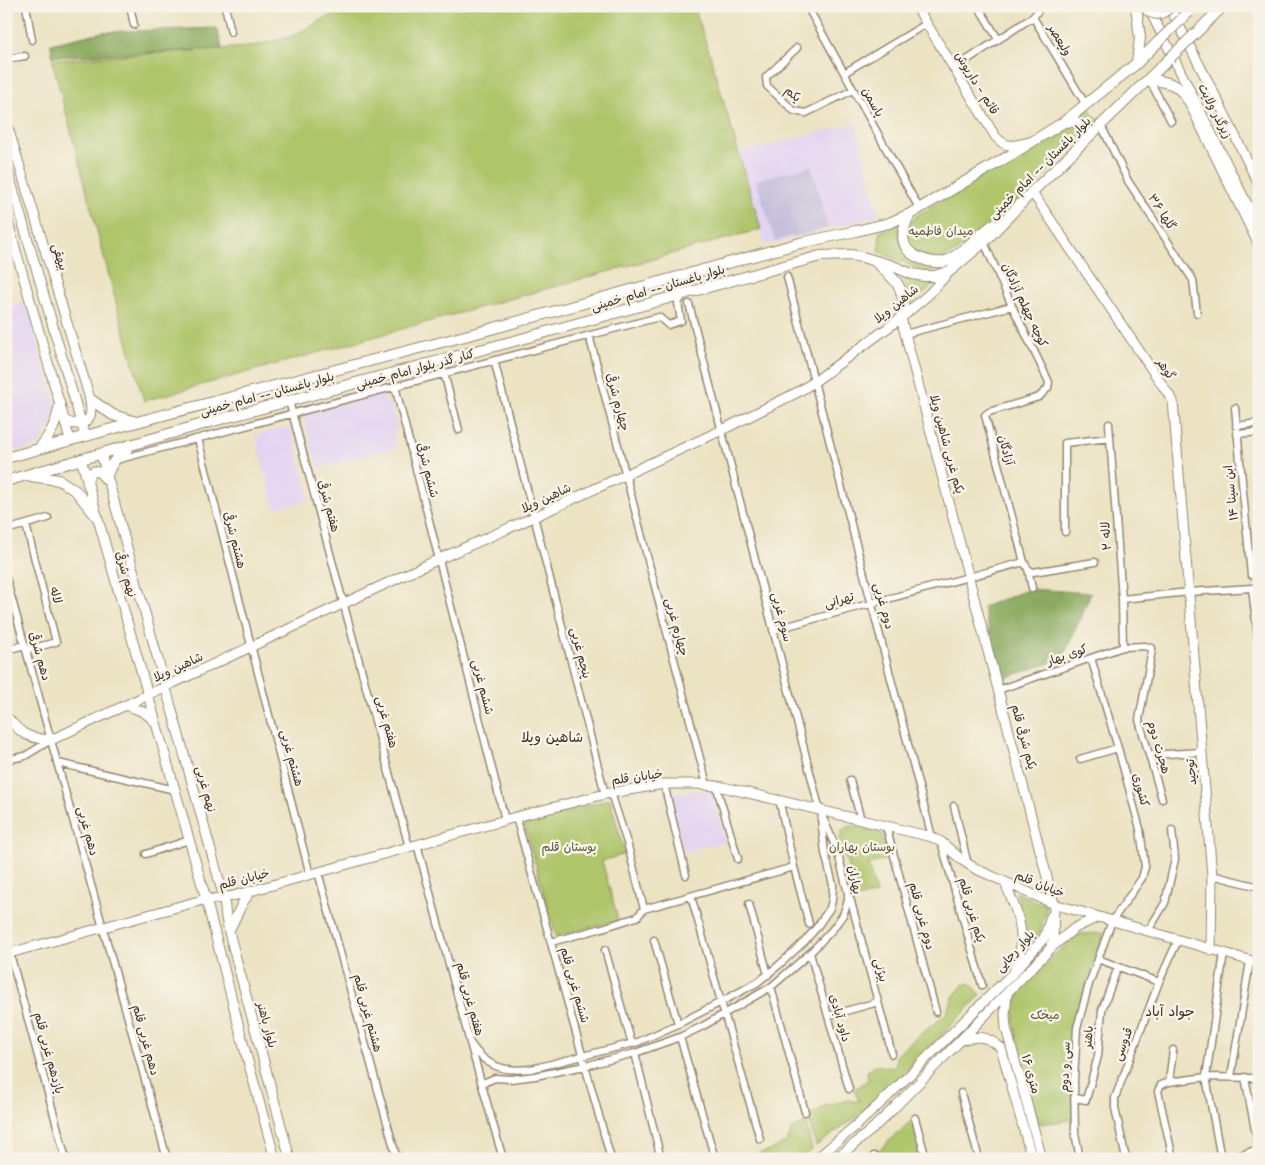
<svg xmlns="http://www.w3.org/2000/svg" width="1265" height="1165" viewBox="0 0 1265 1165" font-family="'Shantell Sans','Playpen Sans Arabic',sans-serif">
<style>
.built{fill:#e3d3f2}
.industrial{fill:#c6c0da}
.green{fill:#afc56a;stroke:#757844}
.forest{fill:#8baa5e;stroke:#636a3e}
.lines{fill:none;stroke-linecap:round;stroke-linejoin:round}
.street-casing{stroke:#948670;stroke-width:9}
.secondary-casing{stroke:#948670;stroke-width:11}
.primary-casing{stroke:#948670;stroke-width:12}
.street{stroke:#fff;stroke-width:6}
.secondary{stroke:#fff;stroke-width:9}
.primary{stroke:#fff;stroke-width:10}
.primary-bridge-casing{stroke:#948670;stroke-width:12;stroke-linecap:butt}
.primary-bridge{stroke:#fff;stroke-width:10}
.labels{text-anchor:middle;stroke-width:5;stroke-linejoin:round;paint-order:stroke}
.street-label{font-size:12px;fill:#3b2a1e;stroke:#f7f3e8}
.park-label{font-size:12px;fill:#585131;stroke:#f7f3e8}
.neighbourhood-label{font-size:14px;fill:#3b2a1e;stroke:#f7f3e8}
</style>
<rect width="100%" height="100%" fill="#f7f3e8"/>
<filter id="ink" filterUnits="userSpaceOnUse"><feTurbulence type="fractalNoise" baseFrequency=".02" numOctaves="2"/><feDisplacementMap in="SourceGraphic" scale="10" xChannelSelector="R" yChannelSelector="G"/><feConvolveMatrix kernelMatrix="1 2 1 2 8 2 1 2 1" color-interpolation-filters="sRGB"/></filter>
<filter id="wash" filterUnits="userSpaceOnUse"><feTurbulence type="fractalNoise" baseFrequency=".0096" numOctaves="4" result="noise"/><feDisplacementMap in="SourceGraphic" scale="20" xChannelSelector="R" yChannelSelector="G"/><feGaussianBlur stdDeviation="1.12" result="paint"/><feColorMatrix in="noise" values="0 0 0 0 0 0 0 0 0 0 0 0 0 0 0 0 0 1.4 0 .05"/><feComposite in="paint" operator="in"/></filter>
<g filter="url(#wash)">
<rect width="100%" height="100%" fill="#ece3c3"/>
<path class="built" d="M856,123l22,93 -113,29 -27,-92z
M26,302l30,102 -5,21 -13,20 -32,9v-147z
M382,393l3,10 5,-1 8,29 -5,1 4,15 -79,22 -15,-54z
M290,426l21,74 -36,8 -20,-73z
M713,790l13,51 -42,11 -16,-60z"/>
<path class="industrial" d="M811,166l17,62 -53,13 -19,-61z"/>
<path class="green" d="M347,6h347l16,49 51,174 -617,172 -27,-95 -65,-246 197,-13 44,-11z
M1089,107l4,8 10,6 -14,11c1,-9 -3,-15 -12,-15z
M1066,126h14v14l-71,70 -22,16 -31,26 -17,7 -21,-5 -7,-6 -4,-10 1,-9 4,-8 5,-6z
M901,222c-3,8 -3,14 0,22l42,22 -14,6 -13,-4 -37,-16 1,-21z
M899,275c13,4 23,8 38,6l-29,27c2,-15 -1,-21 -9,-33z
M610,799l15,55 -23,7 16,59 -62,17 -32,-114z
M849,826l10,1 24,7 6,25 -21,5 8,30 -19,5 -17,-60 2,-9z
M1016,892l31,14 -7,26 -16,19 3,-20z
M1104,933l-25,74 -6,37v76l-35,4 -16,-61 -8,-41v-16l7,-18 33,-33 25,-21z
M970,983l11,12 -79,80 -44,41 -42,30 -7,-26 2,-5 14,-9 24,-6 10,2 -5,-12 14,-10 -1,-8 7,-7 19,3 3,-5v-7l15,-14 35,-28 7,-17 10,-12z
M912,1120l10,39h-42l-2,-8z
M806,1123l6,27 -15,9h-53l27,-9 16,-8 5,-13z"/>
<path class="forest" d="M217,28l5,21 -170,8 -1,-13 51,-12z
M1030,589l61,4 -28,65 -61,21 -19,-72z"/>
</g>
<g filter="url(#ink)">
<g class="lines">
<defs>
<path id="street" d="M26,6l6,34
M130,6l4,19
M225,6l6,26
M807,6l112,202
M978,6l20,33
M1033,17l53,88
M797,48l-31,29 1,9 27,25 12,2 47,-23
M6,59l19,-3
M953,69l80,-52 9,-11
M844,73l82,-49
M1149,79l22,42
M1101,125l27,56 65,99 4,33
M984,242l28,64 37,76 -1,6 -9,9 -50,15 -4,3 39,147 4,7 5,3 62,-10
M787,277l145,560
M905,334l107,-28
M589,335l118,450
M494,360l111,434
M444,373l15,57
M395,386l110,434
M289,401l120,446
M1235,408l16,167 8,-1
M1109,424l13,175 1,48
M1236,426l23,-3
M1237,434l22,-2
M198,439l112,436
M116,460l543,-143 9,8 13,-4 -3,-18 6,-9
M26,525l30,117 -30,8
M6,530l42,-12
M1065,532v-89l45,-5
M1028,569l4,19
M6,578l161,581
M1122,599l67,-7 63,-4 7,60
M773,630l251,-68
M6,650l19,-5
M998,690l125,-43 22,-1 7,2v2l-13,70 23,79
M1149,755l53,-3
M1080,759l38,-11
M6,760l19,-4 26,-16
M58,763l117,27
M850,780l11,40
M664,784l22,91
M716,785l22,74
M611,793l17,53 16,63
M779,799l15,68 15,57
M954,806l14,59
M516,817l95,342
M886,826l50,186
M941,842l41,143
M417,844l53,199 33,116
M146,854l43,-14
M318,872l79,287
M1212,875l47,12
M691,896l69,243
M850,898l42,156
M749,904l19,71
M1148,931l17,-28 10,-44 -3,-29
M6,939l60,220
M654,940l24,84
M551,942l48,-13 38,-12 7,-8 150,-42
M605,950l27,94
M810,953l39,136
M1098,959l61,23
M771,987l34,125
M828,1016l50,-14
M680,1037l35,122
M470,1043c16,24 33,29 61,26l107,-27 40,-18 43,-22 37,-20 21,-17 26,-24 12,-14 13,-19 2,-8 1,-15 -8,-32 -4,-34
M635,1053l26,106
M1231,1077l19,-116
M1245,1077l14,74
M1169,1082l4,-32
M483,1083l12,-5 16,1 24,-3 50,-10 50,-13 45,-16 23,-11 68,-39 39,-34 22,-23 11,-15 5,-14v-8l-11,-43 -17,-39 -131,-507
M961,1093l18,66
M1075,1098l11,2 12,-44 4,-46 16,-43
M915,1118l11,41
M874,1156v3
M1080,1159l-5,-26 -1,-53 3,-52 12,-44 23,-63 30,-43 3,-11 -5,-38 -22,-81 -27,-90
M1126,1159l-11,-51v-10l44,-116 19,-42
M1173,1159l-15,-68 3,-6 8,-3 37,-5 53,1
M1221,1159l-15,-82 18,-124
M1229,1159l29,-10"/>
<path id="secondary" d="M916,6l79,130c11,13 19,10 35,6
M1169,6l54,105 36,74
M1149,9l110,219
M6,121l84,278c0,6 2,12 0,17 -5,11 -17,9 -26,4
M6,165l79,271
M1032,192l141,209 39,474 -1,75
M6,216l64,224
M101,454l123,444 2,20 3,14 61,227
M81,459l125,440 40,155 29,105
M87,483l3,-10 4,-2 5,1 8,9
M127,706c11,3 19,6 27,15
M6,716c16,19 21,22 45,24l388,-181 95,-42 188,-87 76,-38 16,-10 87,-64 28,-24 21,-23
M1005,883c9,21 20,46 15,69 -1,5 -3,10 -5,15
M229,931l14,-29 8,-11
M1051,944l2,2 22,-18 23,-11
M6,954l200,-55c15,1 31,-4 45,-8l265,-74 89,-23 59,-10h34l25,3 209,50 9,5 21,18 14,9 78,35 205,59
M1007,994l-2,21 1,13 36,131
M961,1040c18,-5 26,-4 40,8l31,111
M815,1159l5,-3 40,-34 23,-21 131,-129 30,-34 7,-22
M836,1159l34,-28 23,-22 160,-163 1,-42 -153,-586"/>
<path id="primary" d="M1136,6l4,32 -3,25
M1199,30l24,-24
M1149,79c23,5 27,2 41,24l69,141
M1064,122c18,-2 24,3 18,21
M910,214c-6,11 -11,25 -2,36 5,6 13,9 20,11 5,1 10,2 15,1 15,-3 36,-28 50,-37
M876,262c20,19 32,26 25,56
M90,399l23,16 23,7
M39,449c12,-15 17,-25 21,-44
M6,458l131,-36 343,-90 320,-89 56,-12 33,-8 21,-9 99,-58 55,-34 73,-59 21,-21
M107,475c4,-11 10,-20 20,-26
M31,476l28,4 17,11 21,26
M6,481l211,-61 297,-79 306,-85 30,-1 12,2 31,9 19,8 12,2h11l15,-5 34,-29 48,-50 138,-134"/>
</defs>
<use href="#street" class="street-casing"/>
<use href="#secondary" class="secondary-casing"/>
<use href="#primary" class="primary-casing"/>
<use href="#street" class="street"/>
<use href="#secondary" class="secondary"/>
<use href="#primary" class="primary"/>
<defs>
<path id="primary-bridge" d="M1143,6c11,11 18,10 28,0
M1158,42l31,-30
M1170,58l29,-28"/>
</defs>
<use href="#primary-bridge" class="primary-bridge-casing"/>
<use href="#primary-bridge" class="primary-bridge"/>
</g>
</g>
<g class="labels">
<g class="street-label">
<text transform="translate(1060 40) rotate(59)" y="4">ولیعصر</text>
<text transform="translate(977 83) rotate(58)" y="4">قائم - داریوش</text>
<text transform="translate(793 94) rotate(40)" y="4">یکم</text>
<text transform="translate(873 102) rotate(61)" y="4">یاسمن</text>
<text transform="translate(1215 111) rotate(63)" y="4">زیرگذر ولایت</text>
<text transform="translate(1040 168) rotate(-45)" y="4">بلوار باغستان -- امام خمینی</text>
<text transform="translate(1162 212) rotate(57)" y="4">۳۶ گلها</text>
<text transform="translate(60 257) rotate(73)" y="4">بیهقی</text>
<text transform="translate(658 288) rotate(-16)" y="4">بلوار باغستان -- امام خمینی</text>
<text transform="translate(896 304) rotate(-39)" y="4">شاهین ویلا</text>
<text transform="translate(1025 305) rotate(65)" y="4">کوچه چهلم آزادگان</text>
<text transform="translate(415 369) rotate(-15)" y="4">کنار گذر بلوار امام خمینی</text>
<text transform="translate(1166 369) rotate(56)" y="4">گوهر</text>
<text transform="translate(267 394) rotate(-15)" y="4">بلوار باغستان -- امام خمینی</text>
<text transform="translate(618 402) rotate(75)" y="4">چهارم شرقی</text>
<text transform="translate(947 444) rotate(75)" y="4">یکم غربی شاهین ویلا</text>
<text transform="translate(1006 450) rotate(75)" y="4">آزادگان</text>
<text transform="translate(428 470) rotate(76)" y="4">ششم شرقی</text>
<text transform="translate(1231 493) rotate(-96)" y="4">ابن سینا ۱۴</text>
<text transform="translate(546 498) rotate(-25)" y="4">شاهین ویلا</text>
<text transform="translate(329 506) rotate(75)" y="4">هفتم شرقی</text>
<text transform="translate(1106 536) rotate(-94)" y="4">لاله ۲</text>
<text transform="translate(235 540) rotate(76)" y="4">هشتم شرقی</text>
<text transform="translate(126 574) rotate(74)" y="4">نهم شرقی</text>
<text transform="translate(56 595) rotate(75)" y="4">لاله</text>
<text transform="translate(839 600) rotate(-15)" y="4">تهرانی</text>
<text transform="translate(884 606) rotate(75)" y="4">دوم غربی</text>
<text transform="translate(782 617) rotate(76)" y="4">سوم غربی</text>
<text transform="translate(677 627) rotate(75)" y="4">چهارم غربی</text>
<text transform="translate(581 653) rotate(76)" y="4">پنجم غربی</text>
<text transform="translate(1067 655) rotate(-19)" y="4">کوی بهار</text>
<text transform="translate(40 656) rotate(74)" y="4">دهم شرقی</text>
<text transform="translate(178 667) rotate(-25)" y="4">شاهین ویلا</text>
<text transform="translate(483 687) rotate(76)" y="4">ششم غربی</text>
<text transform="translate(387 722) rotate(75)" y="4">هفتم غربی</text>
<text transform="translate(1024 737) rotate(75)" y="4">یکم شرقی قلم</text>
<text transform="translate(1159 747) rotate(74)" y="4">هجرت دوم</text>
<text transform="translate(292 758) rotate(75)" y="4">هشتم غربی</text>
<text transform="translate(1191 772) rotate(-95)" y="4">توحید</text>
<text transform="translate(637 777) rotate(-8)" y="4">خیابان قلم</text>
<text transform="translate(206 789) rotate(75)" y="4">نهم غربی</text>
<text transform="translate(1141 790) rotate(75)" y="4">کشوری</text>
<text transform="translate(88 831) rotate(75)" y="4">دهم غربی</text>
<text transform="translate(244 879) rotate(-14)" y="4">خیابان قلم</text>
<text transform="translate(855 880) rotate(79)" y="4">بهاران</text>
<text transform="translate(1040 884) rotate(22)" y="4">خیابان قلم</text>
<text transform="translate(972 910) rotate(74)" y="4">یکم غربی قلم</text>
<text transform="translate(922 916) rotate(75)" y="4">دوم غربی قلم</text>
<text transform="translate(1015 951) rotate(-48)" y="4">بلوار رجایی</text>
<text transform="translate(881 970) rotate(75)" y="4">بیژنی</text>
<text transform="translate(575 985) rotate(74)" y="4">ششم غربی قلم</text>
<text transform="translate(470 999) rotate(75)" y="4">هفتم غربی قلم</text>
<text transform="translate(368 1013) rotate(75)" y="4">هشتم غربی قلم</text>
<text transform="translate(840 1018) rotate(74)" y="4">داود آبادی</text>
<text transform="translate(267 1025) rotate(75)" y="4">بلوار باهنر</text>
<text transform="translate(1088 1037) rotate(-85)" y="4">باهنر</text>
<text transform="translate(146 1040) rotate(75)" y="4">دهم غربی قلم</text>
<text transform="translate(1123 1044) rotate(-69)" y="4">قدوسی</text>
<text transform="translate(49 1053) rotate(75)" y="4">یازدهم غربی قلم</text>
<text transform="translate(1065 1067) rotate(-88)" y="4">سی و دوم</text>
<text transform="translate(1031 1074) rotate(74)" y="4">۱۶ متری</text>
</g>
<g class="park-label">
<text x="941" y="235">میدان فاطمیه</text>
<text x="569" y="851">بوستان قلم</text>
<text x="862" y="851">بوستان بهاران</text>
<text x="1045" y="1019">میخک</text>
</g>
<g class="neighbourhood-label">
<text x="552" y="742">شاهین ویلا</text>
<text x="1170" y="1016">جواد آباد</text>
</g>
</g>
<rect width="1265" height="1165" fill="none" stroke="#f7f3e8" stroke-width="25"/>
</svg>
